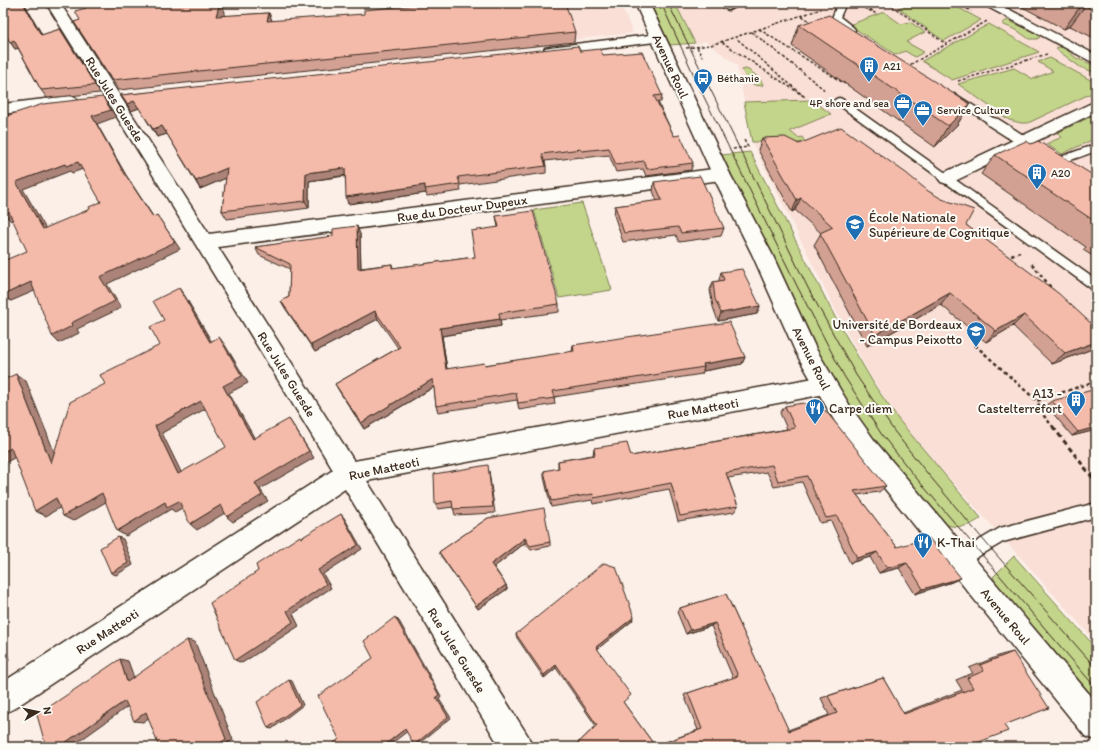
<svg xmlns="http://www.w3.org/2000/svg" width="1099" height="750" viewBox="0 0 1099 750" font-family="Itim,sans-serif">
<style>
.built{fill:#f9dfd6}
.green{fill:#c3d58a;stroke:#7f8054}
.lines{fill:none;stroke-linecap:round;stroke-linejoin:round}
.service-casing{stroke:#3b2a1e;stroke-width:3}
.pedestrian-casing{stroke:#3b2a1e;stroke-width:3}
.minor-casing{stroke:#3b2a1e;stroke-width:3}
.secondary-casing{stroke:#3b2a1e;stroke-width:3}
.path-far2{stroke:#3b2a1e;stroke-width:1.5;stroke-dasharray:3 2;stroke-linecap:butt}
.path-far1{stroke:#3b2a1e;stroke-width:2.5;stroke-dasharray:3.5 3;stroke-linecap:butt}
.path{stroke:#3b2a1e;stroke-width:3;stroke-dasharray:5 3.5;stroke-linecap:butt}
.service{fill:#fdfcf7;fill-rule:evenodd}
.pedestrian{fill:#fdfcf7;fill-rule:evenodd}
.minor{fill:#fdfcf7;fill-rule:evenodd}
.secondary{fill:#fdfcf7;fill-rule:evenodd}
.tram{stroke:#3b2a1e;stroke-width:1}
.wall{fill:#d2a193;stroke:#3b2a1e}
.shaded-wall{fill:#ab8378;stroke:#3b2a1e}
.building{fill:#f4bbab;stroke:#3b2a1e;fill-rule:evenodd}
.labels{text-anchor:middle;stroke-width:4;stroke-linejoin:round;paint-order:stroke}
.far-poi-label{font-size:11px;fill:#3b2a1e;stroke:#fdfcf7;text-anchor:start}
.street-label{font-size:13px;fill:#3b2a1e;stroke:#fdfcf7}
.poi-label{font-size:13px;fill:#3b2a1e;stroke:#fdfcf7;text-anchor:start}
</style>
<rect width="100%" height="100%" fill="#fbefe8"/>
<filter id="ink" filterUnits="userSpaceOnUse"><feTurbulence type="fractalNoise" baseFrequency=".025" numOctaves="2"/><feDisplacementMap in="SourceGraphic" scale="8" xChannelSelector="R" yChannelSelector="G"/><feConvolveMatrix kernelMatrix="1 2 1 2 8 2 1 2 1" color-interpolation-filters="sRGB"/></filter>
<g filter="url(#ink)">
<path class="built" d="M467,3h153l13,30 -155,17z
M675,3h421v639l-162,-181 -36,-42 -27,-42 -31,-58 -88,-177 -15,-77 -32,-24 -9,3z"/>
<path class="green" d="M650,3h25l20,40 -25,2z
M911,3h39l31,17 -37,21 -46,-33z
M884,12l17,12 9,-2 15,10 -19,10 18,10 -9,5 -10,-6 -9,4 -47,-30z
M1007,20l29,13 4,4 -3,2h-8l-11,-8 -16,-7z
M989,24l50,28 -87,28 -30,-19z
M1059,47l6,1 11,10 20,8v7l-16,-6 -23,-17 -1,-2z
M1050,58l46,25v8l-68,32h-7l-12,-3 -51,-36 56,-16 19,11 20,-8 -15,-9z
M746,69c6,2 17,12 17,16 -10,3 -16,-5 -20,-13l-1,-2z
M812,100l19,14 -41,17 8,7 4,-1 3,5 -16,2 -4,-3 -33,1 -8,-40z
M1096,114v24l-34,16 -16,-10 16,-7 -5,-4z
M750,152l85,165 40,69 23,33 83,99c-11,9 -24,11 -37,6 -38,-45 -78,-90 -109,-141 -24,-41 -42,-86 -63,-128 -16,-34 -34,-67 -51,-100z
M582,203l30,87 -53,8 -25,-88z
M1014,556l82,92v52l-100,-117 -3,-6z"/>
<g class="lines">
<defs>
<path id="service" d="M735,3h11l-18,7 -4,-2z
M832,3h8l4,5 -4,9 14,11 1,2 -1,2h-6l-15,-12 -1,-2 4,-10z
M955,94l41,26 2,2 -2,2h-6l-38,-25 -2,-2 2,-2z
M839,98l3,1 254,181v10l-4,-1 -256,-186 -2,-2 2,-2z
M1096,144v7c-12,4 -43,19 -53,7l5,-3 15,1z
M1096,503v14l-93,25 -39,23 -5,3 -5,-3 -3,-5 3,-5 46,-27z"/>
<path id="pedestrian" d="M982,3h15l99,52v9l-112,-59z
M993,118l5,1 30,19 2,3 -2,3 -5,2 -5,-2 -30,-19 -2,-3 2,-3z"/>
<path id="minor" d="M46,3h14l149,231 512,-66 6,2 3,4 -3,4 -6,2 -503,67 136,214 471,-85 8,2 3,7 -3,7 -8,2 -458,87 161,255 4,11h-32l-155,-258 -332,220 -10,5v-32l330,-212 -170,-279z
M658,34l5,1 2,3 -2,3 -113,14 -5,-1 -2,-3 2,-3 5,-1z
M70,96l6,2 2,3 -2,3 -73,10v-10z
M1096,101v11l-143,70 -6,2 -6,-2 -3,-4 3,-4z"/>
<path id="secondary" d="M635,3h14l81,171 42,80 44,95 34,57 25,35 221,261v38l-11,-4 -226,-279 -25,-37 -38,-67 -44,-99 -40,-80z"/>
</defs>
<use href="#service" class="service-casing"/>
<use href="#pedestrian" class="pedestrian-casing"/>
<use href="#minor" class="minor-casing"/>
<use href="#secondary" class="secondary-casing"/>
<path class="path-far2" d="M888,3l58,41
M958,3l13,8
M855,4l20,9 -12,-10
M802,16l11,7
M759,29l86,55
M752,32l74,59
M722,42l83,55 -69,-59
M697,47l5,10
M686,48l25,-3 110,-36
M906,67l81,-46
M958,81l89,-27
M733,149l15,-2 -4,-7"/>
<path class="path-far1" d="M1005,257l15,-5
M1032,264l21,26
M975,345l62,56
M1054,428l-10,-12 -7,-15 59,-20"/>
<path class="path" d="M1053,427l43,55"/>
<use href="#service" class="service"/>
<use href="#pedestrian" class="pedestrian"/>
<use href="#minor" class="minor"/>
<use href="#secondary" class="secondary"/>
<path class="tram" d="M661,3l42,92 95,193 46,88 38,59 30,38 184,215
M668,3l140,285 48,87 38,56 29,37 63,75 110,125"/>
</g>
<path class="wall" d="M3,3h21l18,32 18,-6 40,64 -53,5 -6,-8 -23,-42 -3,1 -5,-7z
M1015,3h81v36l-26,-13 -6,3z
M225,12l-1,4 45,-3 3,8 303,11 -1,10 -455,48 -45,-68z
M799,25l171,79 -13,21 -22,22 -143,-101z
M580,51l23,4 59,40 -1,7h-3l16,34 19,27 -2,7 -45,6 -3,-7 -27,3 -7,-17 -27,3 -1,-1 -36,4 1,5v7l-86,12 1,6 -34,5 -1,-3 -78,11 -3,-28 -36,5v27l-82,11 -5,-8 4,-33 -26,11 -33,-55 -10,3 -18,-29 -8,3 -10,-16z
M762,138l37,6 167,81 130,103v18l-4,3 -40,15 -39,-38 -27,16 -45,-37 -74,41 -53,-101 7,-12 -26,-23 -3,2 -34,-62z
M1031,144l65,33v81l-13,-8 3,-3 -105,-73 14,-19z
M654,182l70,46 -3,8 -42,6 -3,-7 -53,7 -9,-27 1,-9 42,-5 -4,-10z
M496,216l63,88v8l-59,8 1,6 -59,10 5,33 38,-4 87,-13 1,-7 172,12 -3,7 -39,7 -1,3 -148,23 1,7 -36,6 -2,-10 -79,12 -2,-6 -2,-19 -70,42 -25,-38 -4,-7 63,-36 -20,-29 -63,33 -30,-44 -4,-7 8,-4 1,-28 -31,-14 -4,-8 105,-13 1,34 31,-4 1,4 82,-11 23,-30z
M721,272l39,34 -3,8 -39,7 -5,-14 -3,-17 3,-8 6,-1v-1z
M1052,401l44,29 -24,6 -26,-31z
M785,406l101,80 -7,6 -22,3 40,52 55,35 -37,12 -16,-26 -20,5 -9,-16 -20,6 -19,-42 -11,2 -18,-41 -28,5 -7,-15 -39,6 10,28 -4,6 -56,9 -9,-32 -76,15 -1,-4 -41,7 -7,-30v-6l14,-2v-8l35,-6 1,-7 37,8 156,-27 -7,-16z
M489,471l6,42 -40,2 -2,-8 -15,2 -3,-5z
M488,518l62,24v4l-19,4 -6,-7 -31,24 12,18 1,4 -29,20 -37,-53 -2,-4z
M726,594l62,136 41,-15 -8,-17 62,-20 20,35 59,-23 -6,-10 17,-7 -4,-5 32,-13 12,-3 -9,73 -38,22h-390l-1,-1 1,-1 20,-19 -40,-58 -12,10 -27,-40 -1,-4 118,-17 -2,4 -35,28 26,53 32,44 43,-16 -14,-35 4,-2 45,-15 -22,-52 -25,8 -9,-22 3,-4z"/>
<path class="shaded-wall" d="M23,3h1l23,40 -6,-8z
M220,3h1l4,9 -5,15 -4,-11z
M1085,6l-15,20 -6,3 15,-21z
M269,13l4,10 -6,-2z
M14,40l6,8 -5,1 -5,-7z
M103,97l13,20 -19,7 29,51 32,49 -37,-56 -29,-52z
M134,101l5,7 -8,3 -4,-7z
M970,104l-13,21 -22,22 13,-21z
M162,126l5,8 -10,3 -4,-8z
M78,162l5,7 -11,4 -2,-2 -47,18 27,47 -7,-7 -27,-47 49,-18z
M227,168l4,8 -31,13 -4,-8z
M345,168l2,7 -38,6v27l-4,-7 1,-28z
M425,185l1,8 -78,11 -2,-7z
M801,198l-6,12 -3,2 5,-12z
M9,212l6,7 -4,2 -7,-7z
M157,215l23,34 -73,35 14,24 -44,21 2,4 -20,10 -7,-7 19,-13 29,-46z
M357,226l3,8 1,42 -3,-7z
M31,282l8,7 -28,12 -8,-6z
M179,288l6,8 31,53 -6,-7z
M950,293l-9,12 -74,41 8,-11z
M760,306l-3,8 -39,7 3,-8z
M375,311l3,8 -63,33 -4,-7z
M1024,315l-11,11 -27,16 10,-11z
M500,319l1,7 -59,10 6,40 -2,-7 -6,-41z
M219,337l6,8 23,38 -19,10 30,53 -6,-7 -30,-53z
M1096,342v4l-4,3 -40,15 13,-11z
M745,357l-3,7 -39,7 1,-4 -1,-3z
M16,374l10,7 35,88 -10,-6z
M433,379l2,7 -71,43 -3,-6z
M201,401l6,7 -45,25 23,47 -7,-6 -23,-48z
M289,419l4,6 21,33 -54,31 8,12 -35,21 -6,-5 28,-34z
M1096,427v3l-24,6 6,-4z
M11,448l10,6 -18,10v-12z
M102,493l9,6 -38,22 -10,-5z
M56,498l10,6 -20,12 -11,-5z
M179,501l7,5 -11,6 -4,-3 -45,27 -9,-5 48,-29z
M221,505l7,6 -31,19 -7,-6z
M341,514l4,5 17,30 -39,25 8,14 -38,26 6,12 -57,37 -7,-3 52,-49 31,-41z
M118,537l5,2 10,26 -17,10 -5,-2z
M525,538v5l-32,25 -2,-4z
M877,552l-7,5 -20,6 7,-5z
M907,563l-8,5 -20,5 8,-5z
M961,578l-9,4 -37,12 8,-5z
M506,585l1,4 -29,20 -2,-3z
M395,617l4,4 42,75 -2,3 12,19 -34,27h-3l22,-48z
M634,617l-2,4 -37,30 1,-4z
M715,623l-4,3 -25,8 4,-4z
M3,640l6,20 -6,4z
M187,640l8,2 38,98 -11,7h-8z
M120,659l8,2 8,22 -9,-1z
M556,665v3l-12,10v-3z
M289,680l3,1 11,24 -31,24 -4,-1z
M125,701l9,1 -63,45h-12z
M146,712l9,1 -12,9 -9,-1z
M405,729l4,1 -22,17h-5z"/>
<path class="building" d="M3,3h20l18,32 19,-6 35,56 -54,5 -27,-50 -4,2 -7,-12z
M83,3h137l-4,13 53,-3 -2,8 97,-7v-4l72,-7h129l10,29 -463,48 -38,-58 6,-2 -5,-9 11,-3z
M1069,3h27v8l-11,-5 -6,2z
M829,15l141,89 -22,22 -149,-101z
M578,46l2,5 20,-2 3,6 39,-3 20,43 -8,1 20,40 6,-1 13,28 -46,6 -3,-8 -28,4 -7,-17 -27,3 -1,-2 -39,5 4,12 -88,11 2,7 -35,5v-4l-79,12 -1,-29 -39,5 -1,28 -83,10 5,-43 -31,13 -34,-55 -9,3 -19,-28 -7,3 -6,-9z
M103,97l8,13 -19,6 29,52 32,49 4,-2 18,27 -75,35 15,24 -44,22 1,3 -20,10 -21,-54 -28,13v-34l24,-10 -18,-39 -5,2 -1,-2v-95l40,-13zM78,162l23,40 -12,5 1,2 -47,20 -27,-47 49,-18 1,2z
M841,127l65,46 22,18 14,8 32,11 -8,15 92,68 38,35v14l-31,11 -41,-38 -28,16 -46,-38 -75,42 -55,-102 13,-6 -32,-29 -4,2 -35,-62 23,-1 14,7z
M1026,141l5,3 7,-3 58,36v45l-101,-67z
M700,176l24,52 -43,5 -3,-6 -54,6 -9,-27 47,-6 -8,-18z
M533,211l26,93 -60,9 1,6 -60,9 6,41 38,-6 1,2 89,-14 -1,-6 156,-23 16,35 -42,7 1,3 -151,24 2,7 -37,5 -2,-10 -80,13 -3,-27 -72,44 -26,-39 65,-37 -25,-36 -64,34 -30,-44 8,-4 1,-33 -35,-17 78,-11v-7l24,-3 1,43 34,-5v4l83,-11 -4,-26 28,-4 -3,-11z
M742,269l18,37 -39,7 -6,-14 -2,-17 11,-2 -3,-8z
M179,288l31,54 9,-5 23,39 -19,10 30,53 36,-20 20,32 -54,32 7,12 -35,22 -6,-12 -31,19 -11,-23 -12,6 -2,-5 -48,29 -15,-38 -39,23 -7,-18 -21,13 -24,-63 -8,4v-72l13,-6 35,89 19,-61 35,-18 -5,-9 60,-30 -10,-18 14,-7 -11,-19zM201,401l25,46 -48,27 -23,-48z
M1096,389v38l-18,5 -26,-31z
M803,403l23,8 60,75 -32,5 43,56 32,-9 32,40 -38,11 -16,-26 -20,5 -10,-16 -20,6 -20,-42 -11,2 -19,-42 -29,5 -6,-16 -46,8 12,33 -58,10 -9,-33 -77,15 -1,-4 -42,7 -7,-30 15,-3 -1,-7 37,-6 -1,-7 33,-5 4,13 164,-28 -10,-22z
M488,465l5,42 -40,2 -1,-8 -17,3 -1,-30z
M544,508l6,34 -20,4 -5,-8 -34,26 15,21 -30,21 -37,-54 49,-34z
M341,514l17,31 -40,25 8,14 -39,27 6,11 -58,38 -25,-57 48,-32 -2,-6 44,-29 1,2z
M118,537l10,26 -17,10 -11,-25z
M604,563l12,4 18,50 -38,30 35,48 -8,7 32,44 47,-17 -14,-36 50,-17 -23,-53 -25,7 -10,-22 46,-14 63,137 48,-18 -9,-17 55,-18 21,36 69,-26 -6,-10 17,-7 -4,-6 33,-13 36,56 -45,17 4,6 -42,16h-388l-2,-2 21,-20 -41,-60 -12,10 -28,-41z
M395,617l44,78 -3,2 12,20 -34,28 -9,-16 -23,18h-53l10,-8 -21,-43 55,-38 -9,-17z
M187,640l39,99 -12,8h-55l-13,-35 -12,9 -9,-20 -66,46h-13l-9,-32 83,-56 7,23z
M289,680l11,25 -32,23 -11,-26z"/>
</g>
<defs>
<symbol id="building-pin" viewBox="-11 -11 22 30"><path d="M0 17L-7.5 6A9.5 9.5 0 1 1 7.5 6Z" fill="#1f6fb2" stroke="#fdfcf7"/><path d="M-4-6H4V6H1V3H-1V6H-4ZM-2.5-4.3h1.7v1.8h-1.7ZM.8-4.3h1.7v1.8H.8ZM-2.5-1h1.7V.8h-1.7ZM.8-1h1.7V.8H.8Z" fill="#fff"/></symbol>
<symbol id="bus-pin" viewBox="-11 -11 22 30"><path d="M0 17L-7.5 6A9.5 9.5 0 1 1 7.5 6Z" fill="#1f6fb2" stroke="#fdfcf7"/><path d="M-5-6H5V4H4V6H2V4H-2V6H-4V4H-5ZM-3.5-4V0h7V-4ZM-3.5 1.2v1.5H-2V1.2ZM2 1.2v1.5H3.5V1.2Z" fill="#fff"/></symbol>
<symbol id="office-pin" viewBox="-11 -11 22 30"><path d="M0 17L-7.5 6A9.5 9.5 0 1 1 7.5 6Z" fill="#1f6fb2" stroke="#fdfcf7"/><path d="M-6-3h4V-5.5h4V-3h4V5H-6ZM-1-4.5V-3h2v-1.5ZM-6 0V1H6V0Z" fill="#fff"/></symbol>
<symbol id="university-pin" viewBox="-11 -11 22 30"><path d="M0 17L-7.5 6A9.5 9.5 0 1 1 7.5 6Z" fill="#1f6fb2" stroke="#fdfcf7"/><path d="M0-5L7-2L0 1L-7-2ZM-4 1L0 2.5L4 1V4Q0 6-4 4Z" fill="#fff"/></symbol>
<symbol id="restaurant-pin" viewBox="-11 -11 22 30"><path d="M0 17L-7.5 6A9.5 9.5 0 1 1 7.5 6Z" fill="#1f6fb2" stroke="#fdfcf7"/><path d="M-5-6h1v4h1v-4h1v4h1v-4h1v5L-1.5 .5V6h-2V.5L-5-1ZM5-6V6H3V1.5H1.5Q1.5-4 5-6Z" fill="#fff"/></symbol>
</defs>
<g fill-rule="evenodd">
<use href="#building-pin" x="858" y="55" width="22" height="30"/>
<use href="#bus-pin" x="692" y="67" width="22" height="30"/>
<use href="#office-pin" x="892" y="92" width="22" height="30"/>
<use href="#office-pin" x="912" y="99" width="22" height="30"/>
<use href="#building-pin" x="1026" y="162" width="22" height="30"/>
<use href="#university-pin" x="844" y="213" width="22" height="30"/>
<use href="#university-pin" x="965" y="320" width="22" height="30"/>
<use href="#building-pin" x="1065" y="389" width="22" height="30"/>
<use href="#restaurant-pin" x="804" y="397" width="22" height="30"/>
<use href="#restaurant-pin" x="912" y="531" width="22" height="30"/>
</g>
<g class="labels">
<g class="far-poi-label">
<text x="883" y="70">A21</text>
<text x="717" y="82">Béthanie</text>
<text x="889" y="107" text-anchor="end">4P shore and sea</text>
<text x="937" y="114">Service Culture</text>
<text x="1051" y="177">A20</text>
</g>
<g class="street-label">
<text transform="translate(671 66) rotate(65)" y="5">Avenue Roul</text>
<text transform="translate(115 99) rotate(58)" y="5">Rue Jules Guesde</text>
<text transform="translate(462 208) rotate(-8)" y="5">Rue du Docteur Dupeux</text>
<text transform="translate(812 358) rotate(63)" y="5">Avenue Roul</text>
<text transform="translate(287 374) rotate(58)" y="5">Rue Jules Guesde</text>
<text transform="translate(703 408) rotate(-10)" y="5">Rue Matteoti</text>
<text transform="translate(384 468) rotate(-12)" y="5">Rue Matteoti</text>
<text transform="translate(1006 616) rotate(50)" y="5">Avenue Roul</text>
<text transform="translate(107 631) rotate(-33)" y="5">Rue Matteoti</text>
<text transform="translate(457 650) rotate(58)" y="5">Rue Jules Guesde</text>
</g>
<g class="poi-label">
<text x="869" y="222">École Nationale<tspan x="869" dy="15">Supérieure de Cognitique</tspan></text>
<text x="962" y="329" text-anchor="end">Université de Bordeaux<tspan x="962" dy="15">- Campus Peixotto</tspan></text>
<text x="1062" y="398" text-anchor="end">A13 -<tspan x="1062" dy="15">Castelterrefort</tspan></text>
<text x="829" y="413">Carpe diem</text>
<text x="937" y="547">K-Thai</text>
</g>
</g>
<rect width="1099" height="750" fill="none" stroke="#fdfcf7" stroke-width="16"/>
<rect x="8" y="8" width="1083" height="734" fill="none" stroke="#3b2a1e" stroke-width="1.5" filter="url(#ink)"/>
<g transform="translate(38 712) rotate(81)" stroke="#fdfcf7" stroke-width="3" paint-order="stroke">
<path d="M0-3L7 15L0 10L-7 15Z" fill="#3b2a1e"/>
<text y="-6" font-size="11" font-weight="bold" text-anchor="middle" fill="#3b2a1e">N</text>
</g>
</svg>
